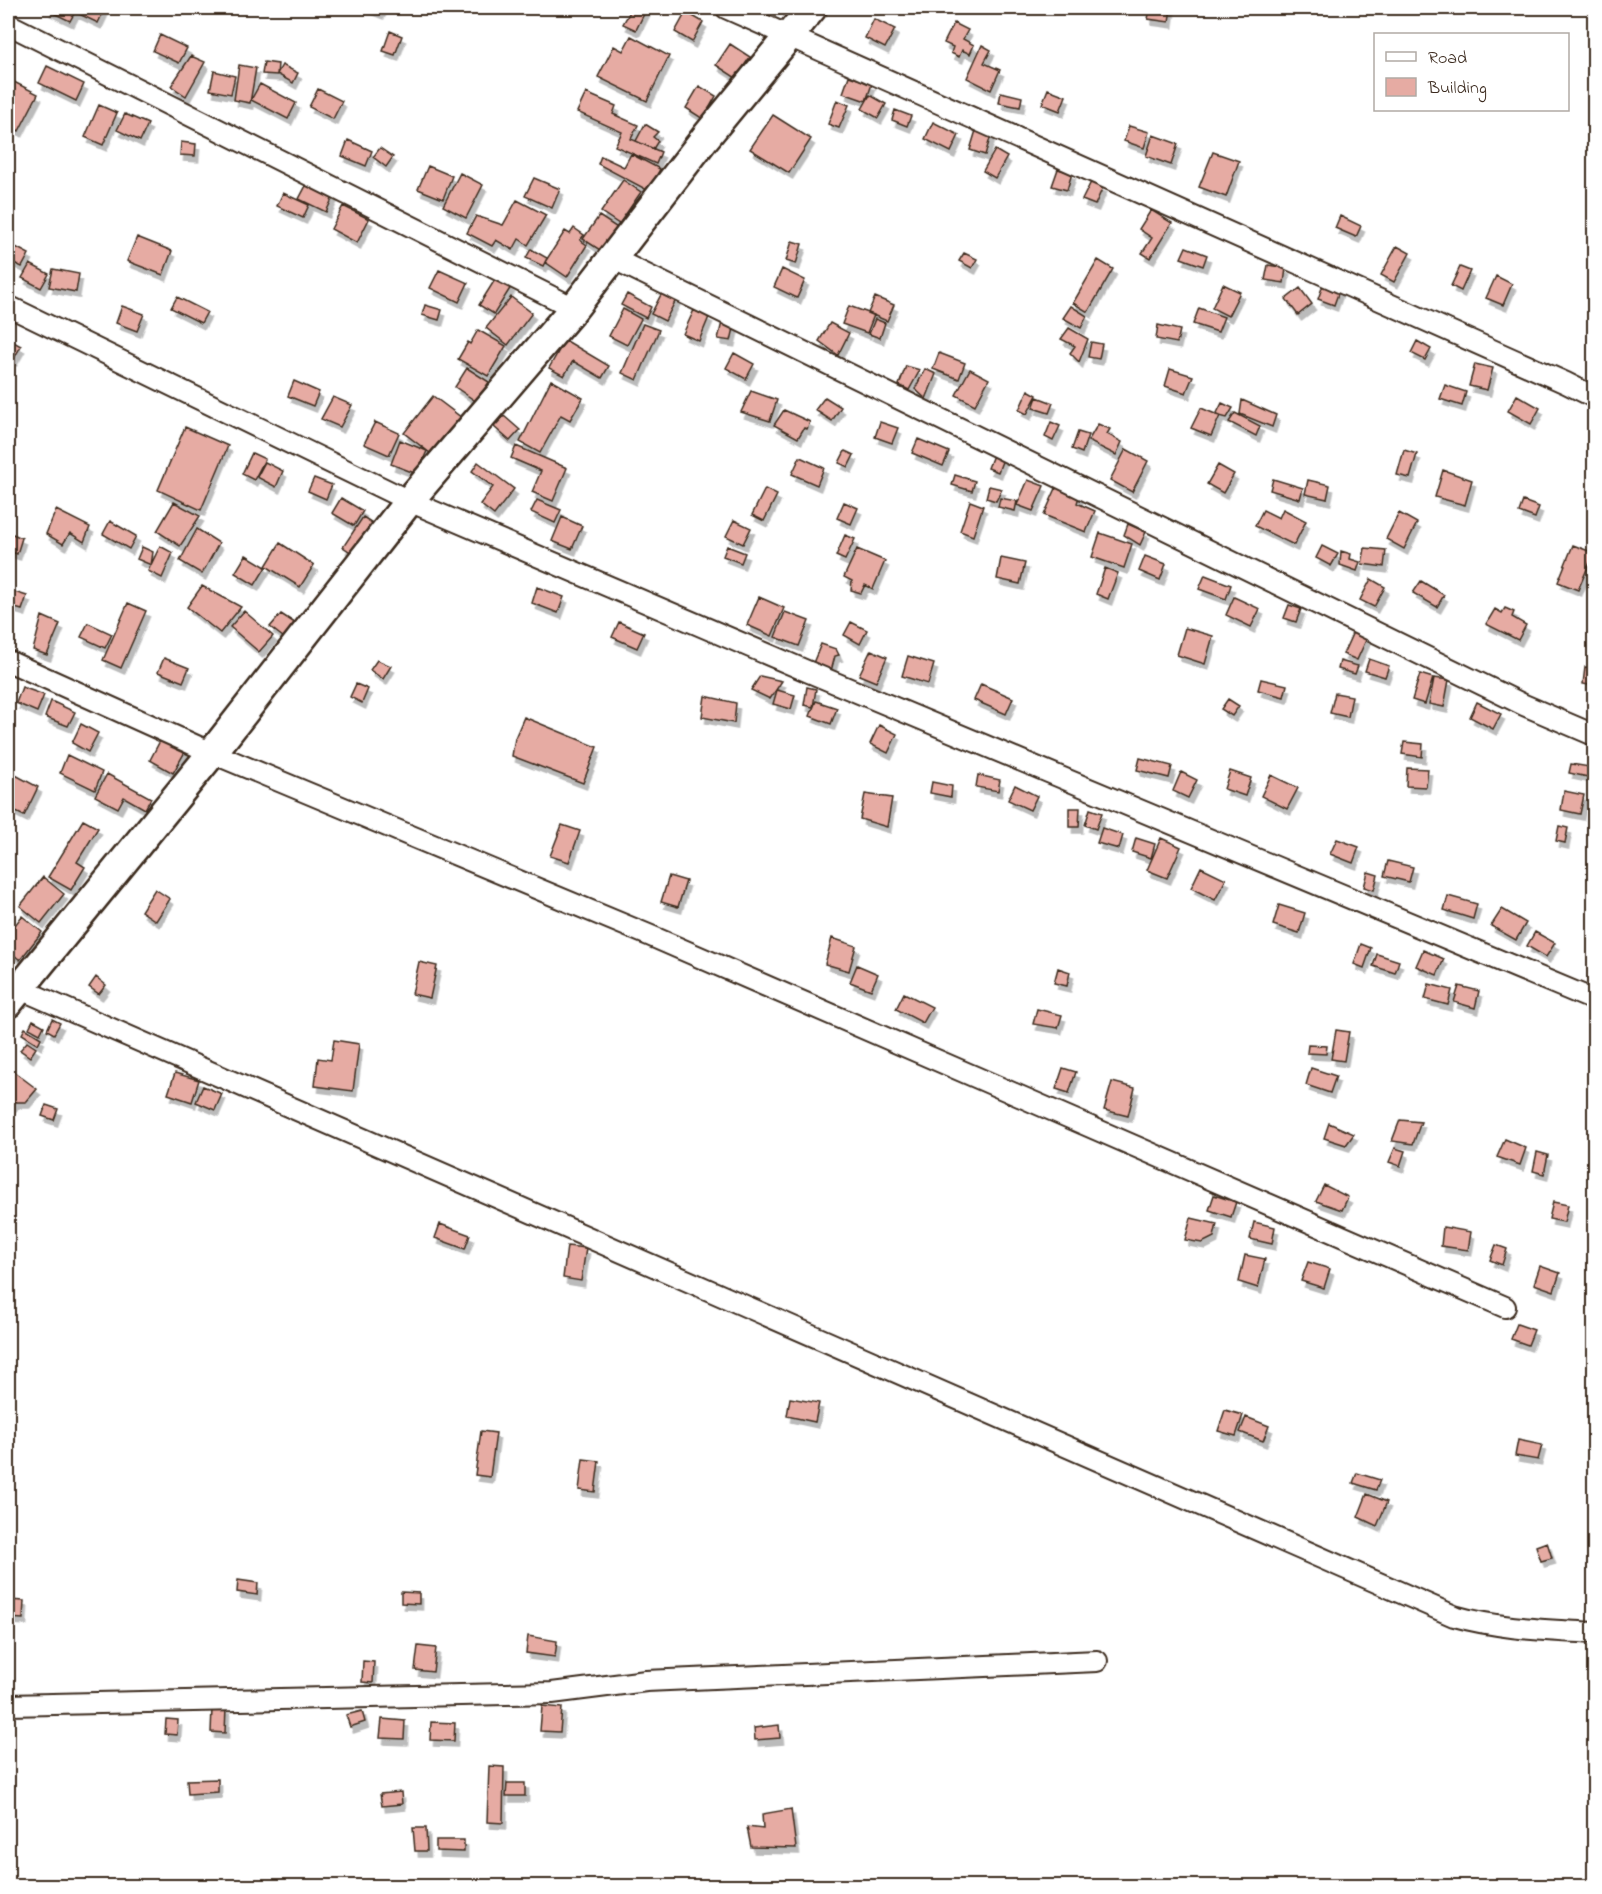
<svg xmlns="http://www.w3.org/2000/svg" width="1602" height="1894" viewBox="0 0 1602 1894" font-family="'Indie Flower',sans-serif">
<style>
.building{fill:#e6aba3;stroke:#3b2a1e;stroke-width:1.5;filter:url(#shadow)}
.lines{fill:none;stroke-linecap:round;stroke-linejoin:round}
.street-casing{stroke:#3b2a1e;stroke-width:24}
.secondary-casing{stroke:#3b2a1e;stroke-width:33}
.street{stroke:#fff;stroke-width:20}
.secondary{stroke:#fff;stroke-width:28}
</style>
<defs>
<filter id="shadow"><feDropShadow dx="3.5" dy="6" stdDeviation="0" flood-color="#0004"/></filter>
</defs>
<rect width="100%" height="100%" fill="#fff"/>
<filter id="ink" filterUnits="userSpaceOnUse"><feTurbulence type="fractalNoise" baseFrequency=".0167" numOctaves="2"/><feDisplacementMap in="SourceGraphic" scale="12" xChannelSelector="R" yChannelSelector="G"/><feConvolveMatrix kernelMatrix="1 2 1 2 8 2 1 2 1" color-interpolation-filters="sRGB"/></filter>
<g filter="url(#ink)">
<path class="building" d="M48,8h57l-7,15 -23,-11 -5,9 -23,-11z
M367,8h16l-3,5z
M632,8h15l-11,22 -13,-6z
M778,8h20l-4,7z
M1150,8h21l-2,14 -21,-3z
M686,12l17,10 -11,20 -17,-10z
M874,19l21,10 -10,19 -20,-10z
M954,23l14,7 -5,9 11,6 -4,9 -8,-4 -3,7 -8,-4 2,-6 -9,-4z
M390,31l12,5 -7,19 -12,-4z
M160,35l27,13 -8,15 -26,-12z
M631,36l38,20 -22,45 -49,-24 16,-31 9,5z
M730,44l20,13 -14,21 -20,-13z
M982,45l9,5 -7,13 16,7 -9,20 -24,-12z
M191,56l14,6 -19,34 -15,-10z
M264,62l14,2 -1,11 -15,-1z
M239,65l17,3 -6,35 -16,-3z
M282,65l16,8 -5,10 -16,-9z
M47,66l37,18 -8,17 -37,-18z
M214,71l21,5 -4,18 -21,-4z
M849,76l23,8 -6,17 -23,-8z
M8,79l30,15 -19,37 -11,-6z
M260,84l36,19 -8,16 -37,-19z
M699,86l17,10 -13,23 -17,-11z
M318,89l24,12 -9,18 -24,-12z
M1048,89l18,7 -6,15 -18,-7z
M1001,92l21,5 -2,10 -21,-4z
M586,93l30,13 -3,8 25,11 -7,14 30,13 -5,12 -41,-18 7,-14 -45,-20z
M870,95l16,9 -8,14 -16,-9z
M837,100l12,5 -10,23 -11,-4z
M99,105l18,8 -14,32 -18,-8z
M895,110l16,6 -4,10 -15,-6z
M125,114l23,10 -8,17 -23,-11z
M773,115l38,24 -22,34 -39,-24z
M933,122l26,13 -8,17 -26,-13z
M645,124l13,8 -5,5 5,4 -5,8 -17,-8z
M1129,126l20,6 -5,16 -20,-7z
M977,127l15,5 -7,23 -15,-5z
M1153,135l25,9 -7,21 -25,-9z
M348,140l24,11 -6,15 -24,-10z
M181,142l15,2 -1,12 -15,-1z
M380,148l13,9 -7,10 -13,-10z
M995,150l12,7 -12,21 -12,-7z
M1213,152l26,9 -13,36 -27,-10z
M631,154l29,15 -11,22 -51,-27 3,-8 23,11z
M428,166l24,10 -9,23 -25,-10z
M1058,169l14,4 -5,17 -15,-4z
M460,173l23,12 -17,33 -23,-12z
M534,178l26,11 -8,19 -27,-12z
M309,180l26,13 -9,19 -27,-13z
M623,180l18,12 -22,32 -18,-12z
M1091,182l12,5 -8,18 -13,-5z
M283,193l26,12 -6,13 -26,-12z
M517,200l29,15 -18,30 -9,-6 -6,11 -17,-10 -4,6 -25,-13 9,-17 27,9z
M343,206l26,13 -12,24 -26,-14z
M1151,210l21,13 -22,35 -8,-5 10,-15 -13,-9z
M599,216l20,13 -16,23 -20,-13z
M1340,216l21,10 -5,11 -21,-9z
M574,228l10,7 -4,5 7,5 -20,32 -22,-15 20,-31 5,3z
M137,237l35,14 -9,24 -36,-14z
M792,241l10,3 -6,20 -10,-3z
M8,243l21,11 -7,13 -14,-7z
M1397,246l13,7 -16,29 -13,-7z
M1186,247l21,8 -4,11 -22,-8z
M531,249l16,9 -4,8 -17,-8z
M964,253l13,6 -5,9 -13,-7z
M1098,260l15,9 -25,43 -15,-9z
M30,264l19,10 -8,14 -19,-10z
M1268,265l18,3 -2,15 -19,-3z
M1460,267l10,4 -9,20 -10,-5z
M53,269l26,5 -3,18 -27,-5z
M782,269l23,11 -8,18 -23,-11z
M439,270l29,13 -9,19 -29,-14z
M1496,276l16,8 -9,21 -17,-7z
M496,278l15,9 -17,27 -15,-9z
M1223,284l17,8 -12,24 -16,-8z
M1323,285l16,6 -5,14 -16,-6z
M665,287l14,7 -14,27 -14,-7z
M1300,288l12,16 -14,11 -12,-16z
M627,294l24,13 -5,11 -25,-13z
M177,297l30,15 -6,11 -30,-15z
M511,297l21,16 -24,32 -22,-17z
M875,297l19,8 -7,16 -19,-8z
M425,305l17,5 -3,10 -17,-5z
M122,306l22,8 -7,17 -21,-8z
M849,306l25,9 -7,18 -25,-9z
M1071,306l16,10 -6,12 -18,-10z
M1199,308l25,9 -6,15 -25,-8z
M623,309l18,10 -14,26 -18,-9z
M694,310l15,7 -10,24 -16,-7z
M875,319l10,4 -5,15 -11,-4z
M722,322l13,2 -4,17 -13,-2z
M830,323l19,10 -11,22 -19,-14z
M643,324l16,6 -22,50 -15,-7z
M1158,325l22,5 -3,13 -21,-4z
M1069,328l19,11 -9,23 -9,-9 5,-7 -14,-7z
M478,330l28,16 -18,30 -30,-17 10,-17 2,2z
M8,339l13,7 -8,14 -5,-3z
M565,340l44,26 -7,12 -29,-17 -9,15 -15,-8z
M1417,341l14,8 -6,11 -14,-7z
M1091,342l11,2 -3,15 -11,-2z
M734,353l20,11 -8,15 -20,-11z
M939,353l26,10 -6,16 -26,-10z
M1475,364l18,4 -6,22 -18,-4z
M906,366l14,4 -11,20 -10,-5z
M467,368l22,14 -12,20 -22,-15z
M925,369l11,5 -10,25 -11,-10z
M970,369l19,10 -14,26 -19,-10z
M1170,369l23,7 -7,17 -21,-7z
M551,380l32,18 -13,22 -9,-5 -21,38 -20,-11z
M294,381l25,11 -6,14 -25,-10z
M1445,385l21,7 -4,14 -22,-7z
M1028,390l9,5 -10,19 -8,-4z
M751,391l26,9 -7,21 -29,-9z
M1517,395l23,13 -9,16 -23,-13z
M433,396l29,22 -28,38 -30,-23z
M333,397l19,8 -12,22 -19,-8z
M825,397l16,10 -9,14 -17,-11z
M1037,397l16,6 -4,10 -16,-5z
M1242,400l34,15 -4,12 -32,-13z
M1222,403l11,5 -6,10 -11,-3z
M1201,408l19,8 -9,20 -20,-8z
M784,410l26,12 -3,7 -3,-1 -6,10 -24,-13z
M1235,413l25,13 -4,10 -27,-14z
M504,416l16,14 -10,11 -16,-14z
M375,422l24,11 -10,22 -25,-11z
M880,422l18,6 -6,15 -17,-6z
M1051,422l9,4 -7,15 -8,-4z
M1098,424l12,5 -3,5 15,8 -6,13 -28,-14z
M185,427l43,19 -27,64 -43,-20z
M1078,432l10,3 -6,18 -10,-4z
M918,439l31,13 -6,14 -31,-13z
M400,440l27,11 -10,23 -26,-10z
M516,446l51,22 -14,33 -21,-9 9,-21 -30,-13z
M1126,449l22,12 -16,31 -22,-12z
M1404,450l13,4 -7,24 -13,-3z
M845,451l9,4 -6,12 -9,-4z
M252,453l13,6 -11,21 -12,-6z
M993,455l10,4 -5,13 -10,-4z
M800,457l24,11 -7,17 -25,-11z
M265,462l18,9 -7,16 -19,-10z
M478,462l36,27 -20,26 -14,-11 13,-17 -21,-16z
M1218,465l16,9 -11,19 -16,-9z
M1443,470l29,10 -7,25 -30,-8z
M955,475l20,6 -3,10 -20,-6z
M314,478l18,7 -6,14 -18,-8z
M1273,479l30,9 -3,11 -30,-9z
M1028,480l16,6 -11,25 -16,-6z
M1308,480l22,5 -3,14 -22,-5z
M1058,484l22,10 -3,9 18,8 -9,21 -42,-17z
M989,486l13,3 -6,12 -10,-3z
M765,489l12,6 -13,26 -12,-6z
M341,498l22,13 -9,15 -22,-13z
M1000,498l17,3 -2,10 -17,-4z
M537,500l24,10 -6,13 -24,-11z
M970,501l13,5 -10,30 -13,-5z
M1523,501l16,6 -4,11 -16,-6z
M174,502l26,14 -20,30 -23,-15z
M844,502l14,6 -7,16 -14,-6z
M1283,509l23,12 -12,24 -39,-19 8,-16 16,8z
M56,510l34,17 -6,15 -14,-9 -7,11 -17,-10z
M1399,513l18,10 -13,26 -18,-10z
M363,517l14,9 -19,31 -15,-10z
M562,517l20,9 -10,23 -20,-8z
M734,520l17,8 -8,16 -17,-8z
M110,521l26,15 -7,13 -26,-15z
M1128,524l18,8 -6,13 -16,-10z
M197,529l22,14 -17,31 -22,-13z
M8,532l14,6 -5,16 -9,-3z
M1100,533l32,11 -8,24 -32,-11z
M845,535l10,4 -10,21 -9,-4z
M280,543l34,22 -14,22 -34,-21z
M1573,545l21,8 -16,37 -20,-8z
M160,546l13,7 -11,25 -14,-7z
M727,546l18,7 -4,10 -18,-7z
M1322,546l16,8 -7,12 -15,-8z
M142,547l11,5 -2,13 -14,-6z
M1365,548l21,2 -2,17 -22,-3z
M857,549l28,12 -12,28 -8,-4 -4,8 -10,-3 1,-9 -8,-4z
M1341,551l10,3 -1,5 10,3 -3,9 -17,-6z
M246,555l20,12 -11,18 -20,-12z
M1145,556l21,8 -6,16 -21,-9z
M1001,558l24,5 -5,21 -23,-5z
M1105,568l13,5 -10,26 -12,-5z
M1205,575l26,10 -5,14 -27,-10z
M1371,579l14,8 -11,20 -14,-7z
M1421,581l23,14 -7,12 -24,-14z
M202,586l39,21 -21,26 -33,-26z
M537,587l27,10 -6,16 -26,-10z
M8,590l19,6 -5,14 -14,-4z
M759,597l25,11 -12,28 -25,-11z
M1234,597l26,12 -9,18 -25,-12z
M128,603l18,8 -25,57 -18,-8z
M1289,605l12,4 -5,13 -12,-4z
M1505,608l9,4 -2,5 14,8 -8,15 -32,-16 9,-15 7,4z
M244,611l29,25 -14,16 -29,-25z
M785,612l24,9 -10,25 -24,-9z
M281,614l20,13 -13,14 -18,-14z
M42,616l18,8 -13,31 -14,-5z
M619,622l25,11 -7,15 -25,-11z
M851,622l16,8 -7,14 -16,-9z
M88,623l24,11 -7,14 -24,-11z
M1185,628l28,8 -8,28 -28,-9z
M1353,632l14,6 -10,22 -14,-6z
M821,644l15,5 3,6 -4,1 -5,19 -9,-2 1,-7 -9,-3z
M871,650l16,7 -11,25 -17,-7z
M908,656l26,8 -6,20 -26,-8z
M164,658l25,10 -6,14 -25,-10z
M1369,659l20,7 -4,11 -20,-6z
M377,660l14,6 -8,13 -13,-9z
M1340,661l18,5 -3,8 -17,-5z
M1585,667l9,1v18l-11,-2z
M1420,674l13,4 -8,26 -13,-4z
M760,676l22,5 -12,18 -19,-9z
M1434,678l15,2 -5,27 -15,-3z
M1261,679l26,6 -3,12 -26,-7z
M356,684l12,5 -6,14 -12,-6z
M981,684l32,14 -7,16 -32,-14z
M22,687l22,8 -7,17 -21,-9z
M807,687l9,2 -3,18 -9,-2z
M777,690l18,5 -4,14 -18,-5z
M1335,693l17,3 -4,21 -18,-4z
M705,696l31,7 -2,20 -32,-6z
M1228,699l11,7 -7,10 -11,-7z
M51,701l24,11 -7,14 -23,-9z
M816,701l21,7 -6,16 -21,-8z
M1477,702l24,12 -8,15 -23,-12z
M524,717l73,30 -14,36 -71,-27 3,-18z
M81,724l17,9 -10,19 -16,-9z
M879,725l18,9 -9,19 -18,-9z
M162,737l24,13 -13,23 -23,-13z
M1404,742l19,2 -1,13 -20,-3z
M67,755l35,17 -7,18 -35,-17z
M1140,758l32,8 -3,12 -32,-8z
M1571,764l19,3 -2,10 -19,-4z
M1407,768l21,1 -2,18 -20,-1z
M8,771l30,16 -14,29 -16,-8z
M1230,771l21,7 -6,18 -21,-7z
M1181,772l16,8 -9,18 -15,-7z
M107,774l44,24 -6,11 -21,-12 -6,11 -23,-12z
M978,775l22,5 -2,11 -22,-4z
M1271,775l27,13 -11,21 -26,-13z
M932,782l20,4 -1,11 -21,-4z
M1015,785l22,11 -7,14 -22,-10z
M1564,791l20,4 -4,19 -19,-4z
M865,794l27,4 -5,29 -27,-8z
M1069,808h11l-1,19h-10z
M1090,809l12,4 -6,16 -11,-4z
M83,820l15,8 -21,34 8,5 -14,23 -23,-13z
M562,825l18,6 -11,31 -19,-6z
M1559,826l9,2 -3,15 -9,-2z
M1102,828l21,7 -4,14 -22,-6z
M1136,838l19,6 -4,14 -19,-6z
M1161,838l20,9 -14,31 -20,-8z
M1337,839l22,8 -6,16 -23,-9z
M1388,861l25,6 -4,15 -25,-6z
M1201,867l25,12 -11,21 -24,-12z
M1368,872l10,3 -4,15 -10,-3z
M669,876l17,5 -8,26 -17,-5z
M43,877l21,17 -23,29 -21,-17z
M155,889l15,10 -14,22 -15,-10z
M1448,896l29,8 -4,15 -29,-9z
M1279,905l26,8 -6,20 -26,-8z
M1502,909l24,14 -10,17 -25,-14z
M22,916l20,16 -22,28 -12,-10v-16z
M1535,932l20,11 -9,14 -19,-11z
M832,938l24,8 -7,25 -24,-7z
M1361,944l10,4 -7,20 -10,-4z
M1423,950l21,9 -7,16 -21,-9z
M1377,954l22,7 -4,12 -22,-7z
M419,962l18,4 -7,32 -18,-4z
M857,965l21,9 -7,16 -21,-8z
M1058,968l12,4 -3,14 -13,-3z
M96,977l10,8 -7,9 -10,-7z
M1429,984l23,6 -4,15 -23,-6z
M1459,986l20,5 -4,17 -21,-6z
M904,993l28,14 -9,16 -27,-14z
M1037,1009l25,6 -4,13 -25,-4z
M52,1019l8,4 -6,11 -7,-4z
M33,1020l11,6 -4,8 -11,-6z
M25,1028l16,10 -3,6 -16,-10z
M1336,1030l13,2 -5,29 -13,-2z
M334,1040l25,4 -6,47 -38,-5 3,-28 13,2z
M27,1042l9,6 -6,9 -10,-7z
M1308,1045l19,1 -1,8 -19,-1z
M1063,1068l13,4 -7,21 -13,-4z
M1311,1068l25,8 -6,17 -24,-8z
M13,1071l24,18 -11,13h-11l-6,7 -1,-1v-30z
M175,1073l24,7 -7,22 -24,-8z
M1112,1082l23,6 -7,28 -24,-6z
M203,1086l19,8 -7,16 -19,-8z
M46,1105l12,4 -4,11 -12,-4z
M1400,1120l21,2 -8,22 -21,-3z
M1329,1123l25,11 -8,11 -22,-7z
M1505,1139l21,9 -6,17 -23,-8z
M1395,1148l10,3 -5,15 -11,-4z
M1537,1152l11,3 -4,19 -11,-3z
M1324,1185l24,12 -6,13 -26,-9z
M1214,1195l22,7 -5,15 -22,-7z
M1553,1202l15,3 -4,17 -15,-3z
M1191,1218l26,6 -3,13 -12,6 -17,-3z
M1254,1222l21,5 -3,17 -22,-5z
M440,1224l30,11 -5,14 -30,-11z
M1443,1227l28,5 -3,18 -27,-4z
M1496,1245l11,4 -5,16 -12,-5z
M567,1246l19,2 -5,33 -18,-3z
M1245,1255l20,4 -7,29 -19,-6z
M1308,1262l22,7 -6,19 -23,-7z
M1540,1266l20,7 -6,18 -20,-7z
M1517,1324l17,6 -6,15 -17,-6z
M790,1398l29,5 -4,19 -28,-6z
M1225,1410l18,5 -7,21 -18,-5z
M1246,1417l23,9 -6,15 -23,-9z
M481,1431l15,2 -6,44 -15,-2z
M1518,1440l24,5 -4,15 -23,-4z
M583,1459l16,2 -4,31 -16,-2z
M1357,1473l23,7 -4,10 -23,-7z
M1367,1494l20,8 -10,24 -19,-9z
M1547,1542l5,16 -11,3 -5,-15z
M238,1580l20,3 -1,12 -20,-3z
M401,1592l18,1v11l-18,-1z
M8,1600l16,1 -1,18 -15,-1z
M528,1636l29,5 -2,16 -29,-4z
M418,1646l18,2 -3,24 -18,-2z
M363,1661l11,1 -1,21 -11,-1z
M542,1706l20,2 -2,24 -20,-1z
M212,1708h14l-1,25 -14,-1z
M362,1711l3,11 -15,5 -4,-12z
M166,1719l12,1 -1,15 -12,-1z
M382,1719l23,2 -1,18 -24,-1z
M431,1722l24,1 -1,18 -24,-1z
M779,1725l1,13 -25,2 -1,-12z
M489,1766l15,1 -1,56 -16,-1z
M218,1779v13l-30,2 -1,-14z
M507,1783h18v13h-19z
M401,1792l1,12 -20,2 -2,-12z
M791,1809l5,39 -45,-1 -4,-20 16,2 -1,-15z
M413,1828h13l1,23h-12z
M436,1840h28v12l-28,-1z
M404,1881h12v5h-13z
M387,1883h13v3h-13z"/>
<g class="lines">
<defs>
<path id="street" d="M726,8l840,375 28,14
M8,24l566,284
M612,258l912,447 70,30
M8,306l401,195 400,171 785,328
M8,661l204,92 439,183 854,371
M9,984l1445,632c46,13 93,14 140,17
M8,1705l544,-12 94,-12 451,-20"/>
<path id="secondary" d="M8,1003l204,-250 197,-252 165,-193 131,-170 107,-130"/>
</defs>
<use href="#street" class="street-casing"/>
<use href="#secondary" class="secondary-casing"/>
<use href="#street" class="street"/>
<use href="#secondary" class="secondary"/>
</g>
</g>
<rect width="1602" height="1894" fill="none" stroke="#fff" stroke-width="30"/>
<rect x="15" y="15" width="1572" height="1864" fill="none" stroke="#3b2a1e" stroke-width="2" filter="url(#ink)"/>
<rect x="1374" y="33" width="195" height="78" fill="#ffffff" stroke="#b1aaa5" stroke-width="1.5"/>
<rect x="1386" y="52" width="30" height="9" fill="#ffffff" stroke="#b1aaa5" stroke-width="1.5"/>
<text x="1428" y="63" font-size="18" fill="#3b2a1e">Road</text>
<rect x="1386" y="78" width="30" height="18" fill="#e6aba3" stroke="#b1aaa5" stroke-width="1.5"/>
<text x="1428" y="93" font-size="18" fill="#3b2a1e">Building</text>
</svg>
